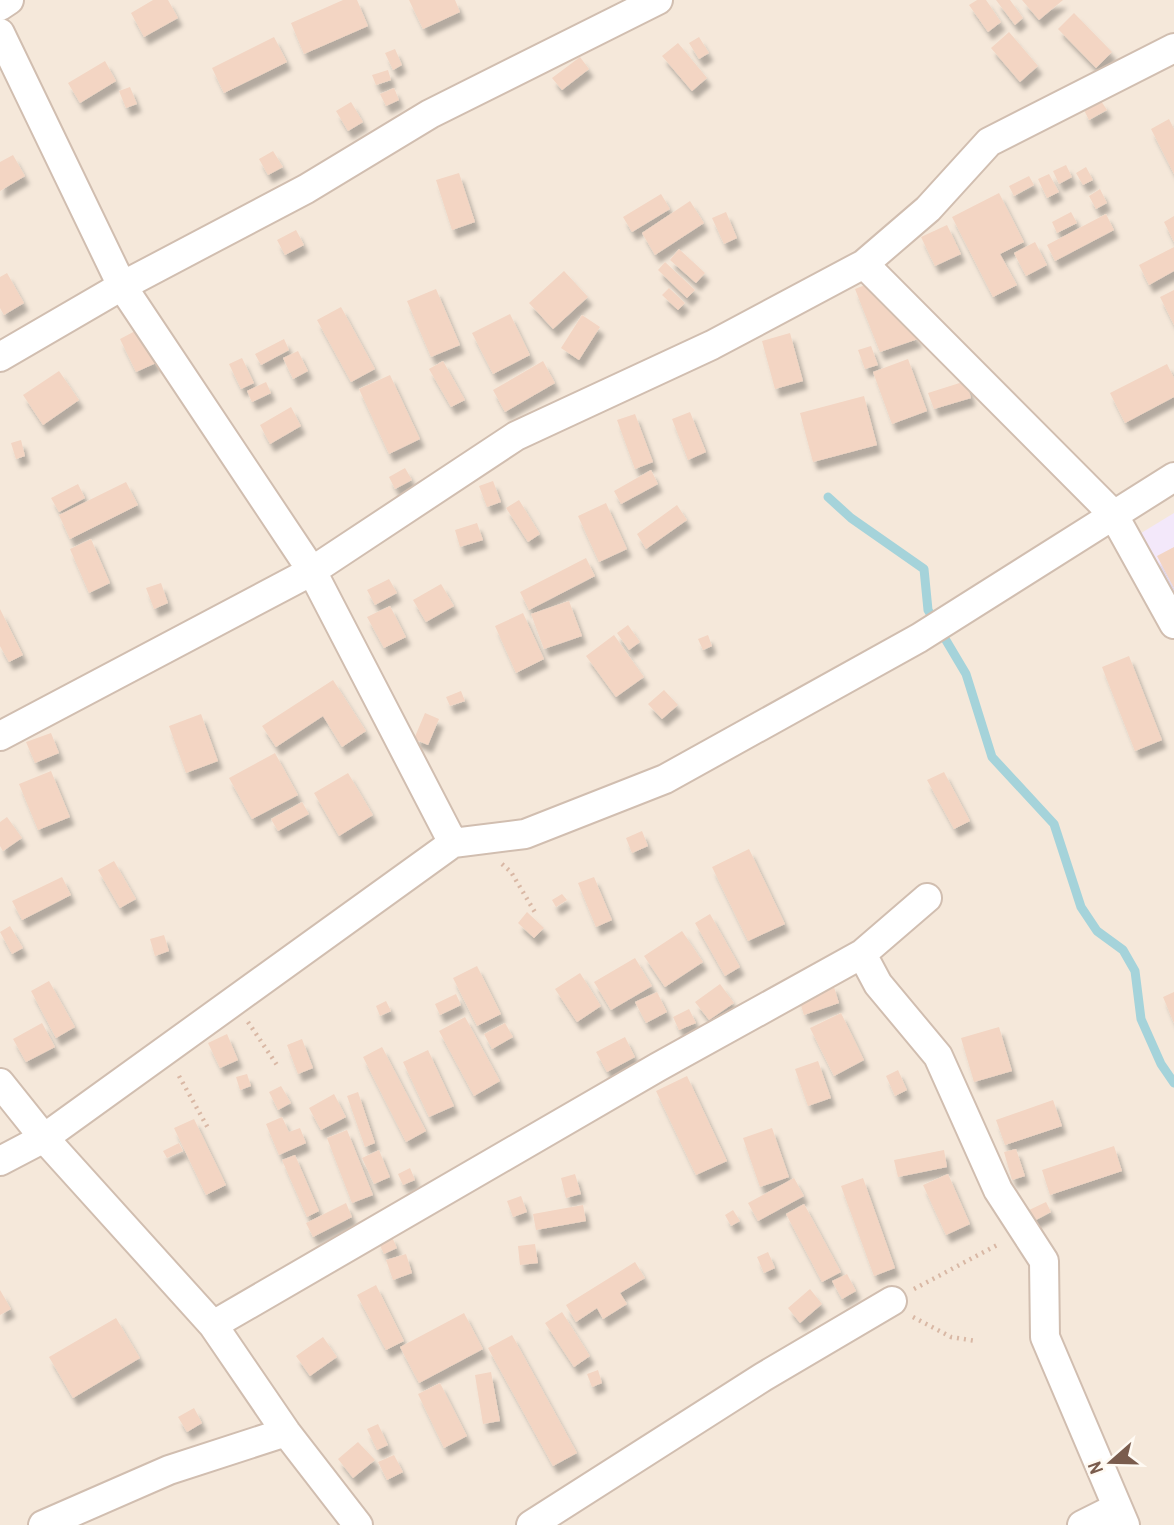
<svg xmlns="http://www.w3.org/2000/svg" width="1174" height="1525" viewBox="0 0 1174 1525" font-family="'Archivo Narrow',sans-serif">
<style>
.residential{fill:#f5e8da}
.education{fill:#f3e8fa}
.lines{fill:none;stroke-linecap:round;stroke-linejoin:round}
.stream{stroke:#a5d3da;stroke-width:9}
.building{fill:#f3d5c3;filter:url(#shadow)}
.minor-casing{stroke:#d1beb0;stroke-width:32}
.path{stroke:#d9b8a5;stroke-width:4.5;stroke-dasharray:2 5;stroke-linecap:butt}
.minor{stroke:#fff;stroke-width:28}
</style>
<defs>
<filter id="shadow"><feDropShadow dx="4.5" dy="8" stdDeviation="2" flood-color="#0004"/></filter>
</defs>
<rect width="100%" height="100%" fill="#fdf6ec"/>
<path class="residential" d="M0,0h1174v1525h-1174z"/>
<path class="education" d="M1174,513v90l-41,-65z"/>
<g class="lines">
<path class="stream" d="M828,497l23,21 73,51 4,41 38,64 26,83 62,67 27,83 16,24 26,19 12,21 6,48 20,45 13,19"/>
</g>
<path class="building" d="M153,0h15l10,18 -34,19 -13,-24z
M343,0h14l11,26 -64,28 -13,-31z
M409,0h46l5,12 -37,17z
M977,0h9l15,22 -13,10 -19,-27z
M996,0h14l13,18 -8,7z
M1022,0h41l-24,20z
M1074,13l38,39 -16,16 -38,-39z
M1009,32l29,34 -18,16 -29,-34z
M274,37l13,25 -63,31 -12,-25z
M699,37l10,16 -10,6 -10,-16z
M678,43l29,35 -15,13 -30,-35z
M395,49l7,16 -9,5 -8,-17z
M580,57l9,12 -27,21 -10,-12z
M105,61l11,20 -36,22 -12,-20z
M388,70l3,10 -15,5 -4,-10z
M130,87l7,17 -11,4 -7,-17z
M394,88l5,12 -13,6 -6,-12z
M1101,101l6,9 -18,10 -5,-10z
M351,102l12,20 -15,9 -12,-20z
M1169,119l5,10v45l-23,-45z
M273,151l10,16 -15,8 -9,-16z
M13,155l12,21 -25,15v-29z
M1066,165l6,12 -13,7 -6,-13z
M1086,167l7,13 -10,5 -7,-12z
M459,173l16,49 -23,8 -16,-50z
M1049,174l10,18 -12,6 -9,-19z
M1029,176l5,9 -20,11 -5,-10z
M1100,189l7,14 -11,6 -7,-13z
M999,193l25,49 -24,12 17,31 -24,12 -41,-80z
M661,194l9,15 -38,23 -9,-15z
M690,201l14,22 -49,32 -13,-22z
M726,212l11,26 -13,6 -12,-26z
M1071,212l6,11 -20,10 -5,-11z
M1106,214l8,16 -59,31 -8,-16z
M1174,216v26l-10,-20z
M947,225l14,29 -26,12 -14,-29z
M296,230l8,15 -19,10 -8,-15z
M1035,242l12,23 -21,11 -12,-23z
M1174,247v24l-25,14 -10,-20z
M679,249l26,24 -9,10 -26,-23z
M665,262l30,28 -8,8 -29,-28z
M564,271l24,26 -35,32 -24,-26z
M7,273l17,30 -20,12 -4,-7v-31z
M870,283l48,56 -38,13 -25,-63z
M669,288l16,15 -7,7 -16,-15z
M436,289l24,56 -29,12 -24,-56z
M1174,290v35l-14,-28z
M341,307l34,62 -24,13 -34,-62z
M510,314l20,41 -37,19 -21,-41z
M582,315l18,12 -21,33 -18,-12z
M139,329l17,34 -20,9 -16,-33z
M790,333l13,48 -28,8 -13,-48z
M284,339l5,11 -28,15 -6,-11z
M871,346l7,19 -13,4 -7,-19z
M298,351l10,20 -15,8 -10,-21z
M242,358l12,25 -13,6 -12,-25z
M908,359l19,52 -35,13 -19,-52z
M443,361l22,39 -14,7 -22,-38z
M543,361l12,22 -50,29 -12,-22z
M1167,364l7,14v19l-49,26 -15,-30z
M59,371l20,29 -36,25 -20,-30z
M390,375l30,64 -31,15 -30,-65z
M966,381l5,17 -37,11 -6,-16z
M266,382l5,11 -19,9 -5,-11z
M864,396l13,49 -64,17 -13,-49z
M291,407l10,19 -31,18 -10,-19z
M690,412l16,40 -18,8 -16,-41z
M635,414l18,48 -18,7 -18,-49z
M21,440l4,16 -9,3 -5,-16z
M405,468l7,12 -17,9 -6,-12z
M651,470l7,14 -37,20 -7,-13z
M493,481l8,21 -14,5 -8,-21z
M126,482l12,23 -68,34 -11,-24z
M78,484l7,14 -26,14 -8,-14z
M519,500l21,34 -12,8 -22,-34z
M606,503l21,46 -28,13 -21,-46z
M677,505l10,15 -41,29 -9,-15z
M477,523l6,17 -23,7 -5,-17z
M91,539l19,44 -21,10 -19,-44z
M1174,547v41l-17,-32z
M586,558l9,18 -66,34 -9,-18z
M389,579l8,14 -22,12 -8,-15z
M161,583l7,20 -14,6 -8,-21z
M441,584l13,22 -28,16 -13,-22z
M569,601l13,35 -38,13 -13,-35z
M390,606l16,31 -22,11 -17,-31z
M0,609l23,46 -14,7 -9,-16z
M523,613l21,46 -28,14 -21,-47z
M628,625l12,17 -11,8 -12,-17z
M614,635l30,42 -28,20 -30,-41z
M708,635l4,11 -9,4 -5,-11z
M1129,656l33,84 -27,11 -33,-84z
M333,680l33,51 -24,16 -19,-31 -47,31 -14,-21z
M664,690l14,15 -16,14 -14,-15z
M461,691l4,10 -15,5 -4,-9z
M425,713l14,6 -11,26 -14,-6z
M201,714l17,47 -32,12 -17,-47z
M51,733l8,20 -24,10 -9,-21z
M275,753l23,42 -46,24 -23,-41z
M51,771l19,46 -32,13 -19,-46z
M944,772l26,49 -16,8 -27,-49z
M348,773l25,42 -34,21 -25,-43z
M302,802l7,12 -31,17 -7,-12z
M7,817l15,21 -19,13 -3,-5v-24z
M642,831l6,15 -16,7 -6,-15z
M749,849l36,75 -37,17 -36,-74z
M114,861l22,38 -16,9 -22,-38z
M62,877l9,18 -49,25 -10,-19z
M594,877l18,43 -16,7 -18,-44z
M562,894l5,6 -11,7 -4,-7z
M527,912l17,16 -10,10 -16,-15z
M710,914l30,53 -15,9 -30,-53z
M10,926l13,22 -11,6 -12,-22z
M682,931l21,31 -38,25 -21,-31z
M164,935l5,16 -14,5 -5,-17z
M635,958l17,28 -41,24 -17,-28z
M477,966l24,48 -24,12 -24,-48z
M580,973l21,33 -24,16 -22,-33z
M49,981l26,46 -19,11 -25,-47z
M720,984l14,19 -25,17 -14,-18z
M833,984l6,19 -35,12 -6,-19z
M657,992l10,20 -21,11 -11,-21z
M1174,992v31l-11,-26z
M456,994l5,11 -21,10 -5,-11z
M386,1001l5,10 -11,5 -4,-10z
M689,1009l7,14 -17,7 -6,-13z
M841,1013l23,47 -30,16 -24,-48z
M465,1017l35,64 -26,15 -35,-65z
M42,1023l13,24 -29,15 -13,-23z
M505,1023l8,14 -21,12 -8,-15z
M999,1027l13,44 -38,11 -13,-44z
M227,1034l11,26 -18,8 -12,-25z
M625,1037l10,20 -28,15 -11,-20z
M302,1039l11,29 -15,6 -11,-29z
M382,1047l44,84 -20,11 -43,-85z
M428,1050l26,56 -25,11 -26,-55z
M818,1061l13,37 -23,8 -13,-37z
M898,1070l9,20 -12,6 -9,-20z
M247,1074l4,12 -11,4 -4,-13z
M687,1076l40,85 -31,14 -40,-84z
M281,1086l10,17 -13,7 -9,-18z
M358,1092l17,51 -10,4 -18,-51z
M334,1094l12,23 -25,13 -12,-22z
M1053,1100l9,26 -57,19 -9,-25z
M282,1117l7,15 11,-4 6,15 -27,12 -13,-31z
M194,1119l32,66 -20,10 -32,-67z
M772,1128l17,49 -29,10 -17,-49z
M347,1130l26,65 -21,8 -25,-65z
M179,1143l4,8 -16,7 -4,-7z
M1114,1146l8,25 -72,24 -8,-25z
M1016,1149l9,27 -13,4 -8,-28z
M379,1150l11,27 -16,7 -12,-26z
M944,1150l3,17 -49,10 -4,-17z
M295,1155l24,56 -12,6 -25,-57z
M410,1168l5,12 -12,5 -5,-11z
M575,1174l6,20 -15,4 -5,-20z
M948,1174l22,50 -24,11 -23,-50z
M794,1178l10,18 -46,25 -10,-18z
M863,1178l32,90 -21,8 -33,-90z
M521,1196l6,16 -14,5 -6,-16z
M1046,1202l5,10 -19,10 -5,-11z
M346,1203l6,14 -39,20 -7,-14z
M804,1204l37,68 -19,10 -36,-68z
M583,1205l3,16 -50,9 -3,-16z
M733,1210l7,11 -9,5 -6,-11z
M391,1235l6,13 -13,6 -6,-13z
M535,1244l3,19 -18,2 -2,-19z
M768,1252l7,16 -11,5 -7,-16z
M406,1254l6,19 -19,7 -7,-20z
M635,1262l10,16 -25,15 7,11 -24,15 -6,-11 -21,14 -10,-17z
M847,1274l9,17 -14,8 -10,-18z
M376,1285l28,56 -18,9 -29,-55z
M810,1289l12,15 -22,19 -12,-15z
M0,1290l11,19 -11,6z
M562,1312l28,44 -16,11 -29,-44z
M464,1313l19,36 -64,34 -19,-36z
M116,1318l24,40 -67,40 -24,-41z
M512,1335l65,118 -24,13 -65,-118z
M323,1337l14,20 -27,19 -14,-20z
M598,1370l4,13 -10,4 -5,-13z
M491,1372l9,49 -17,3 -8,-49z
M440,1383l27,53 -23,12 -26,-54z
M194,1408l8,15 -15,9 -9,-15z
M378,1424l10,21 -11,5 -10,-21z
M358,1442l17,18 -22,18 -15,-19z
M394,1455l9,17 -16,8 -9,-18z"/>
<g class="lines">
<defs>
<path id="minor" d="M0,6l9,-6
M0,33l122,253 190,285 141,272 -409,295 -44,23
M864,264l64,-55 61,-67 185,-94
M0,357l122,-71 184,-97 124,-75 228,-114
M0,736l312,-165 204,-135 196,-91 152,-81 249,250 61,110
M453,843l72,-9 140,-55 254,-141 255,-161
M862,954l16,30 60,72 60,134 46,71 1,76 80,188
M0,1083l44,55 169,187 73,107 72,93
M213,1325l445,-258 204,-113 65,-56
M43,1525l126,-55 117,-38
M531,1525l232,-148 129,-76
M1082,1525l34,-17"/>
</defs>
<use href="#minor" class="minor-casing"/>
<path class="path" d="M502,864l9,8 25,42
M248,1022l31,46
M179,1076l29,52
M914,1289l85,-45
M913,1317l38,20 25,4"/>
<use href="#minor" class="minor"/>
</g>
<g transform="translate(1111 1462) rotate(250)" stroke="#fffaf3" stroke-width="5" paint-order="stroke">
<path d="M0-5L12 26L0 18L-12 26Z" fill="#7a5c4d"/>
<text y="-10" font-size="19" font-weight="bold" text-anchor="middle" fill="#7a5c4d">N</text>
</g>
</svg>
